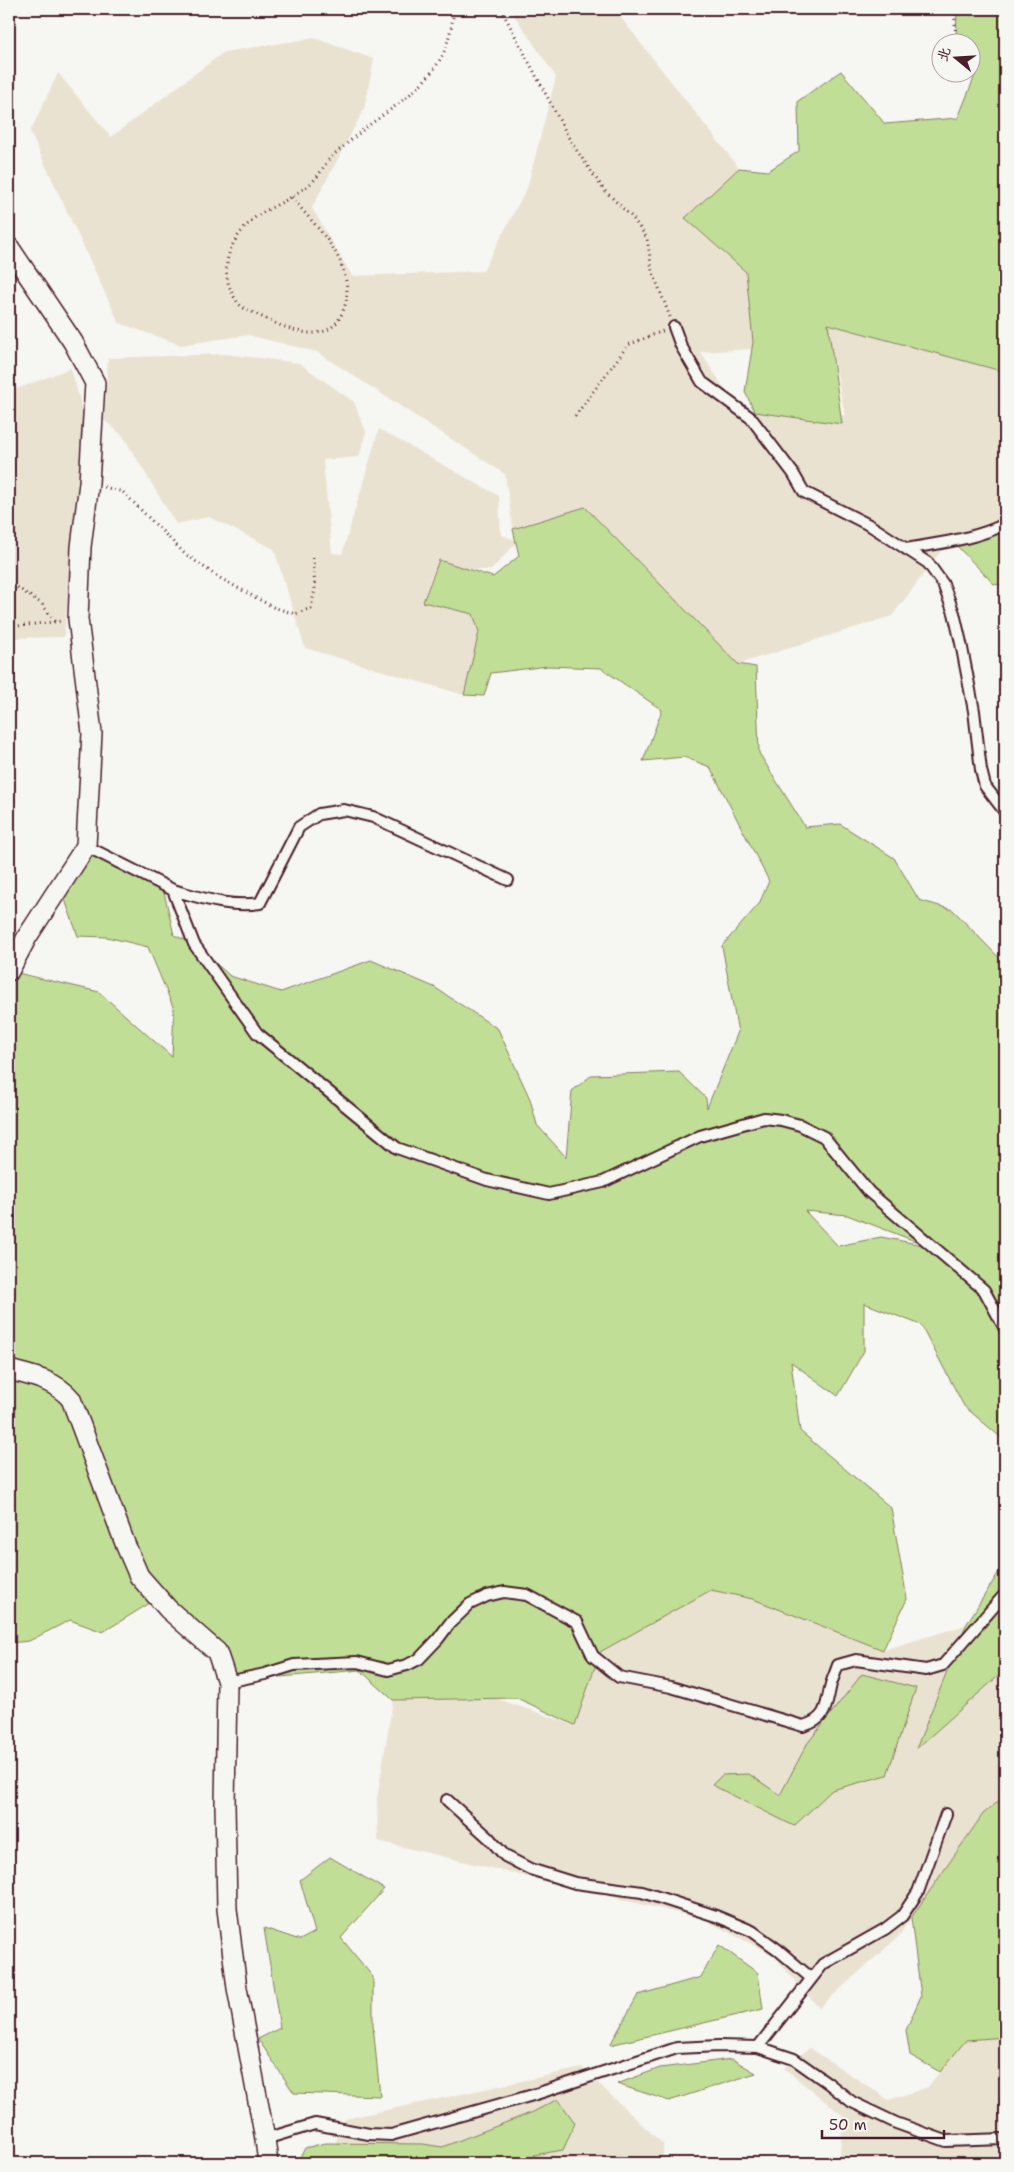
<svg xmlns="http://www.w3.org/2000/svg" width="1014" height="2172" viewBox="0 0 1014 2172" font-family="'Shantell Sans','LXGW WenKai TC',sans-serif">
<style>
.built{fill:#eae2d1}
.green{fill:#c1de96;stroke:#867e60;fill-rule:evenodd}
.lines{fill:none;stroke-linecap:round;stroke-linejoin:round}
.lane-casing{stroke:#4a1f2b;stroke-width:14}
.street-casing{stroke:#4a1f2b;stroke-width:22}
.path{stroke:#4a1f2b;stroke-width:3;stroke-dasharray:1 4;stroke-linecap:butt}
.lane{stroke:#f6f6f2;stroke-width:10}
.street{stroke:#f6f6f2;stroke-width:19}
</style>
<rect width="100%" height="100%" fill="#f6f6f2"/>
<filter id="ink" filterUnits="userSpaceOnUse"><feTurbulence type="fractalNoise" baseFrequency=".02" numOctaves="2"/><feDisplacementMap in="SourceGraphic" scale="10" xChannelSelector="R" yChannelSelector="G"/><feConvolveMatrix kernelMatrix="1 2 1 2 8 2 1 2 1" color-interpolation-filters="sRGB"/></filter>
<g filter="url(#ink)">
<path class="built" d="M510,9h104l125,159 -54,50 61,54 8,77 -54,3 39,58 49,5h57l-18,-91 178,48v160l-64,19 -49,65 -154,48 -153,-156 -72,21 -8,-55 -188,-122 -69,-17 -67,10 -62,-22 -89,-191 28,-59 53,64 113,-85 90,-14 60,21 -10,50 -52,99 40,68 131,-5 44,-83 29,-111z
M225,354l74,9 55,39 12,30 -7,25 -36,3 9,93 10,1 37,-125 120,67 2,39 17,6 -27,29 -57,-1 -11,33 46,2 10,28 -15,63 -159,-47 -31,-99 -65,-32 -33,7 -53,-88 -19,-16 4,-62z
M71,368l13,47 -20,222 -55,1v-246z
M711,1590l130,28 42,32 83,-25 -49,123 88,-78v126l-22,18 -85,123 -79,71 -46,-53 -70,-36 -325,-78 -1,-42 16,-99 96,-4 86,29 25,-73z
M1005,2037v126h-166l4,-47 -59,-48 26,-20 79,52 39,-13 37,-48z
M582,2068l81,76v19h-330l3,-22 9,-22z"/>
<path class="green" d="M957,9h48v363l-177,-48 14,100 -87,-12 -10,-20 8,-50 -7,-70 -61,-54 54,-50 29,3 31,-20 -1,-50 43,-30 44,53 73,-6 20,-50 -6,-9v-17h-12l-4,-5z
M585,507l153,157 18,3 3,86 46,74 35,-3 54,34 25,42 34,10 52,54v477l-41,-35 -43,-81 -57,-22v48l-26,45 -47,-34 9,69 91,77 16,91 -24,51 -130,-51 -42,-9 -111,62 -25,73 -58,-27 -124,2 -33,-30 -125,11 -77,-83 -55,34 -33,-12 -41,21 -20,2v-672l90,21 73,65 2,-48 -26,-62 -41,-10 -29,-1 -18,-50 26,-40 76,38 12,51 20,9 36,32 51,16 90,-32 63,27 64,42 32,70 7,26 29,32 6,-66 20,-16 87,-3 27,26 1,10 31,-76 -16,-86 37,-42 10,-23 -59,-114 -26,-10 -41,4 19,-51 -61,-42 -53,-2 -57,7 -7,23 -20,-1 15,-63 -6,-18 -50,-12 16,-42 54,17 26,-21 -6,-27zM805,1211l42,4 81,31 -47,-9 -43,9z
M1005,521v65l-11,-2 -43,-44z
M1005,1562v108l-89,79 50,-124z
M862,1674l54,14 -29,87 -55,15 -38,36 -82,-41 10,-10 27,-1 31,21 27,-51z
M1005,1796v241l-39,3 -26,32 -30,-17 -4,-25 15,-34 -10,-78 72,-104z
M330,1857l54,32 -43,49 32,39v48l7,71 -86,-3 -36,-54 22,-11 -16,-100 36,12 15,-8 -15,-52z
M719,1945l39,28 5,36 -153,36 28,-50 63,-18z
M732,2059l24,14 -87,28 -52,-17 43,-16z
M558,2099l17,24 -12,27 -29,5 1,8h-238l8,-15 20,-5 98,1 19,3 91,-35z"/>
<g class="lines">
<defs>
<path id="lane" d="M674,327l7,19 21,36 49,36 42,55 11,19 67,34 57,37 15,21 11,29 7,30 13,68 7,59 4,16 20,26
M906,549c33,-6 70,-10 99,-25
M86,846l87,44 21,54 63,89 140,115 90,32 62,14 54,-12 97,-46 64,-18 17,2 19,5 24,12 45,55 115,98 21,39
M173,890c29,8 57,18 87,13l39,-76 20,-13 25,-4 29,7 135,63
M227,1682l38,-8 29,-9 63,-3 31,8 19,-5 12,-6 19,-20 12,-16 20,-19 17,-8 17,-4 23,3 50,27 16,34 26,21 52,10 132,39c25,-7 23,-22 28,-42 2,-6 5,-13 7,-19l18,-5 70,10 17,-5 62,-71
M447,1800l42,38 16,18 25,13 45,14 67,9 74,24 36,15 25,18 34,29
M758,2047l65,-83 62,-35 17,-13 16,-24 28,-78
M265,2139l50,-15 54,10 22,1 142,-40 144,-47 42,-2 39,1 36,12 34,24 24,19 44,21 50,18 59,-2"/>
<path id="street" d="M9,247l64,95 22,41 -6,100 -8,64 -3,72 14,114 -6,113 -59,91 -18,34
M9,1370c23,6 46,10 62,29l55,147 13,30 29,33 49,43 10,30 -2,123 2,104 10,79 28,151 3,24"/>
</defs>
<use href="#lane" class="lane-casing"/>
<use href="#street" class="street-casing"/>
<path class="path" d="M501,9l70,133 33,48 28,27 15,21 5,32 18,47
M954,9l2,28
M292,197c15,20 37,40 48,64 6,15 10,32 4,47 -15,47 -67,16 -96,2 -9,-3 -13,-11 -17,-19 -11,-26 -1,-49 18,-68 12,-13 34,-19 48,-30 6,-4 13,-8 18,-14 7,-7 10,-17 18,-24 12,-9 23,-20 35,-29 26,-19 55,-38 72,-66 7,-11 13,-38 14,-51
M575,416l53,-71 35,-14
M104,487l19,5 61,61 34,24 55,30 22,7 16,-6 4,-19 -2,-31
M9,582l33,22 13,18
M9,627l53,-6"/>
<use href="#lane" class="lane"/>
<use href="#street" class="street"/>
</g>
</g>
<rect width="1014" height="2172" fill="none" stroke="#f6f6f2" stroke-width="30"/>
<rect x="15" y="15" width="984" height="2142" fill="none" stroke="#4a1f2b" stroke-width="2" filter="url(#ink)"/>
<g transform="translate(956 58) rotate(288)"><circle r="24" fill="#f6f6f2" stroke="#b1a0a2"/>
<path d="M0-4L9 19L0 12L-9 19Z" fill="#4a1f2b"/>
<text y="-8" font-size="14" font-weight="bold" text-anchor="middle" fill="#4a1f2b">北</text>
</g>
<path d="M822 2130v8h122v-8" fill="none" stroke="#4a1f2b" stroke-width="2.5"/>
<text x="829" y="2130" font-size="15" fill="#4a1f2b" stroke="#f6f6f2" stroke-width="4" paint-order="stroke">50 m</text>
</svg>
